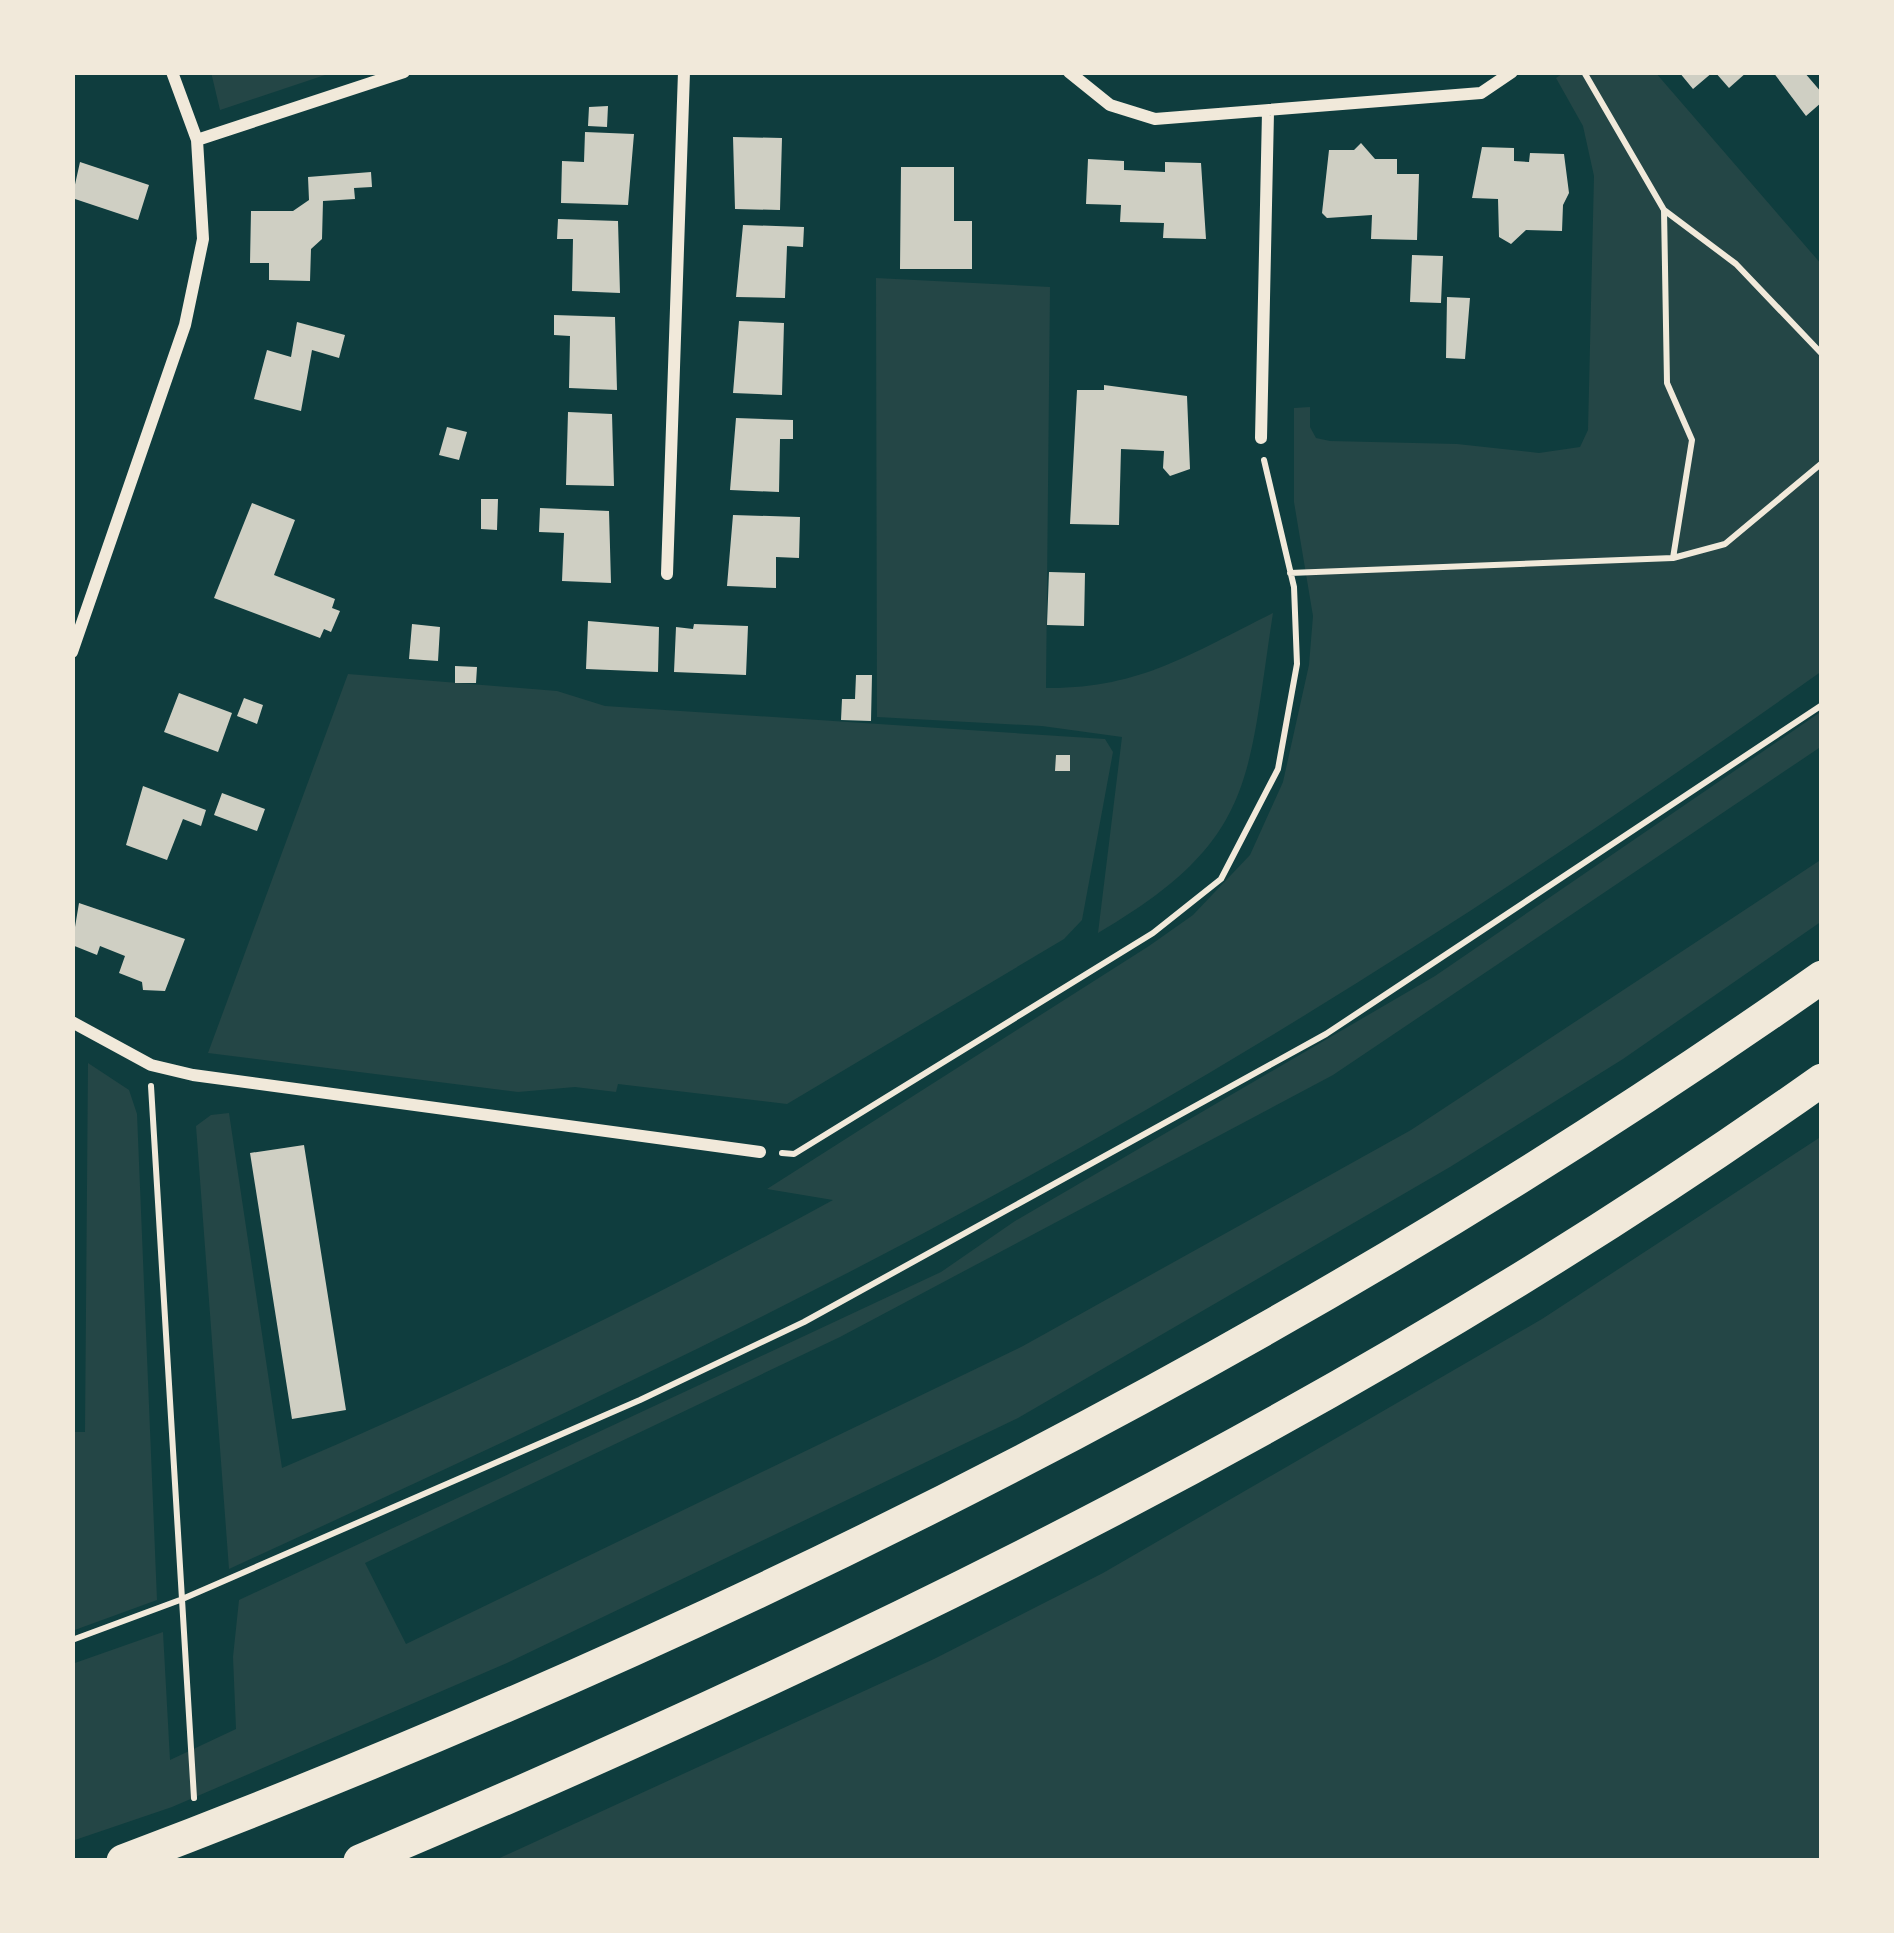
<svg xmlns="http://www.w3.org/2000/svg" width="1894" height="1933" viewBox="0 0 1894 1933" font-family="'PT Serif',serif">
<style>
.green{fill:#244646}
.building{fill:#cfcfc3}
.lines{fill:none;stroke-linecap:round;stroke-linejoin:round}
.path{stroke:#f1e9da;stroke-width:6}
.minor{stroke:#f1e9da;stroke-width:12}
.motorway{stroke:#f1e9da;stroke-width:33}
</style>
<rect width="100%" height="100%" fill="#0f3d3e"/>
<path class="green" d="M211,72h123l-114,38z
M1565,72h90l167,193v406c-266,189 -537,366 -824,522 -250,137 -510,257 -769,376l-33,-443 15,-11 18,-2 53,355c189,-80 371,-170 551,-268l-66,-11 382,-243 44,-31 57,-60 33,-73 26,-117 4,-49 -19,-114v-94l16,-1v20l6,11 14,3 127,3 82,9 41,-6 8,-17 6,-254 -11,-50 -27,-48z
M876,278l174,9 -4,401c94,1 146,-35 227,-75 -26,167 -16,227 -175,320l24,-196 -80,-11 -165,-9z
M348,674l209,17 48,15 500,33 8,13 -31,168 -18,19 -277,165 -169,-20 -2,8 -41,-5 -57,5 -310,-39z
M1822,711v35l-489,329 -493,262 -475,226 41,81 617,-298 388,-216 411,-271v62l-199,138 -173,108 -432,251 -511,245 -335,144 -100,34v-177l91,-32 7,128 66,-31 -3,-72 6,-57 702,-328 74,-51 420,-245z
M88,1063l41,27 8,24 20,486 -85,31v-199h13z
M1822,1136v725h-1329l441,-202 169,-86 439,-254z"/>
<path class="building" d="M1679,72h34l-20,17z
M1715,72h32l-18,16z
M1773,72h31l18,21v9l-16,14z
M608,106l-1,21 -19,-1 1,-19z
M585,132l49,2 -6,71 -67,-2 1,-42 22,1z
M733,137l49,1 -2,72 -45,-1z
M1361,143l14,16h22v15h22l-2,66 -46,-1 1,-24 -45,3 -5,-5 7,-63h25z
M1482,147l32,1v13l15,1 1,-9 34,1 5,39 -6,12 -1,26 -36,-1 -15,14 -12,-7 -1,-38 -26,-1z
M1088,159l36,2v9l41,2v-10l36,1 5,76 -43,-1 1,-15 -44,-1 1,-17 -35,-1z
M80,162l69,23 -11,35 -66,-22z
M901,167h53v54h18v48h-72z
M371,172l1,15 -18,1 1,11 -32,2 -1,38 -11,10 -1,32 -41,-1v-17h-19l1,-52h42l16,-11 -1,-23z
M558,219l60,2 2,72 -48,-2 1,-52h-16z
M743,225l61,2 -1,20 -16,-1 -2,52 -49,-1z
M1412,255l31,1 -2,47 -31,-1z
M1447,297l23,1 -5,61 -19,-1z
M554,315l61,2 2,73 -48,-2 1,-52 -16,-1z
M739,321l45,2 -2,72 -49,-2z
M297,322l48,13 -6,23 -27,-8 -11,61 -47,-12 13,-49 24,7z
M1104,385l83,11 3,73 -20,7 -7,-8 1,-17 -43,-2 -2,76 -49,-1 7,-134h27z
M568,412l44,2 2,72 -48,-1z
M736,418l57,2v19h-13l-1,53 -49,-2z
M447,427l20,5 -8,28 -20,-5z
M481,499h17l-1,31 -16,-1z
M252,503l43,17 -21,55 61,24 -3,9 8,3 -9,21 -7,-3 -4,9 -106,-40z
M540,508l69,3 2,72 -49,-2 2,-48 -25,-1z
M733,515l67,2 -1,41 -23,-1v31l-49,-2z
M1049,572l36,1 -1,53 -37,-1z
M588,621l71,6 -1,45 -72,-3z
M412,624l28,3 -2,34 -29,-2z
M694,624l54,2 -2,49 -72,-3 2,-45 17,2z
M455,666l22,1 -1,16h-21z
M856,675h16l-1,46 -30,-1 1,-21h13z
M179,693l53,20 -14,39 -54,-20z
M244,698l19,7 -6,19 -20,-8z
M1056,755h14v16h-15z
M143,786l63,24 -5,16 -18,-7 -16,41 -41,-15z
M222,793l43,16 -8,22 -43,-16z
M79,903l106,36 -20,52 -22,-1 -1,-8 -23,-9 6,-17 -25,-10 -3,9 -25,-10z
M304,1145l42,265 -54,9 -42,-266z"/>
<g class="lines">
<path class="path" d="M1584,72l80,138 72,54 86,90
M1673,558l52,-14 97,-81
M1290,573l383,-15 19,-118 -25,-57 -3,-173
M151,1086l43,712
M782,1153l12,1 359,-221 68,-54 57,-110 19,-105 -3,-77 -30,-127
M72,1640l108,-40 460,-200 164,-78 522,-288 496,-329"/>
<path class="minor" d="M1069,72l41,33 45,14 326,-26 31,-21
M197,140l207,-68
M1261,438l7,-326
M667,574l17,-502
M72,652l113,-327 18,-86 -6,-99 -25,-68
M72,1022l79,43 42,10 567,77"/>
<path class="motorway" d="M123,1861c599,-227 1174,-515 1699,-884
M360,1861c509,-215 1010,-461 1462,-781"/>
</g>
<rect width="1894" height="1933" fill="none" stroke="#f1e9da" stroke-width="150"/>
</svg>
